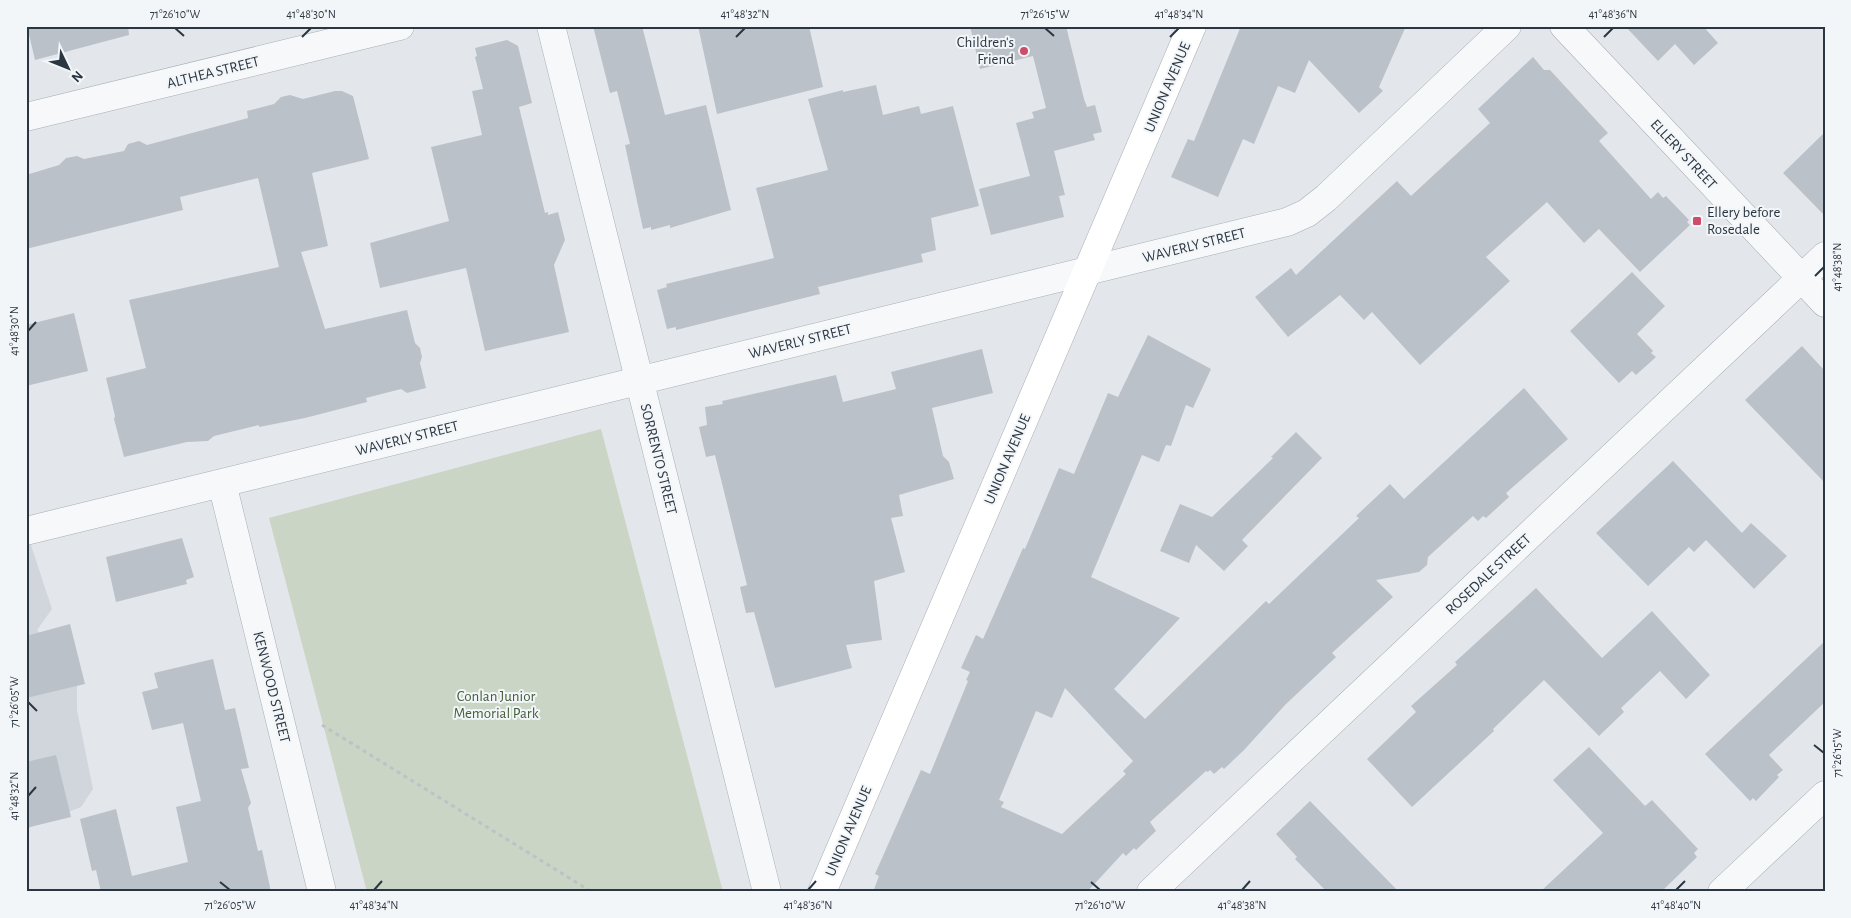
<svg xmlns="http://www.w3.org/2000/svg" width="1851" height="918" viewBox="0 0 1851 918" font-family="'Alegreya Sans',sans-serif">
<style>
.built{fill:#d1d6dd}
.green{fill:#cad5c5}
.building{fill:#bbc1c8;fill-rule:evenodd}
.lines{fill:none;stroke-linecap:round;stroke-linejoin:round}
.minor-casing{stroke:#a8aeb5;stroke-width:29}
.secondary-casing{stroke:#a8aeb5;stroke-width:29}
.path{stroke:#bdc2c6;stroke-width:3;stroke-dasharray:4 4;stroke-linecap:butt}
.minor{stroke:#f6f8f9;stroke-width:28}
.secondary{stroke:#fff;stroke-width:28}
.ticks{fill:none;stroke:#2b3643;stroke-width:2}
.poi-dot{fill:#cc4c6a;stroke:#f3f6f8;stroke-width:2}
.labels{text-anchor:middle;stroke-width:4;stroke-linejoin:round;paint-order:stroke}
.poi-label{font-size:15px;fill:#2b3643;stroke:#f3f6f8;text-anchor:end}
.street-label{font-size:15px;fill:#2b3643;stroke:#f3f6f8}
.park-label{font-size:15px;fill:#435f39;stroke:#f3f6f8}
.neatline{fill:none;stroke:#2b3643;stroke-width:2}
.ticks-label{font-size:12px;text-anchor:middle;fill:#2b3643}
</style>
<rect width="100%" height="100%" fill="#e3e7eb"/>
<path class="built" d="M26,530l26,79 -15,21 40,45v35l16,79 -12,18 -55,22z"/>
<path class="green" d="M601,429l122,463h-356l-98,-374z"/>
<path class="building" d="M27,26h101l1,9 -94,25z
M593,26h49l23,89 41,-10 25,105 -61,18v-3l-19,5v-3l-8,2 -18,-84 5,-1 -13,-53 -7,2z
M698,26h111l14,61 -106,27z
M970,26h96l18,73 3,8 8,-2 7,27 -9,2 2,6 -41,11 11,44 -6,1 5,21 -73,18 -12,-46 51,-13 -14,-53 18,-5 -2,-6 14,-4 -13,-52 -53,13z
M1241,26h165l-27,61 4,4 -24,22 -50,-53 -14,33 -17,-7 -24,58 -11,-5 -25,58 -47,-20 17,-38 6,2z
M1625,26h78l15,17 -24,22 -19,-21 -17,17z
M507,40l11,6 14,57 -13,4 26,106 3,-1v3l10,-3 7,28 -11,25 15,67 -84,19 -19,-83 -86,20 -10,-45 79,-22 -18,-74 51,-12 -10,-44 11,-2 -8,-32 2,-1 -2,-8z
M1533,57l11,13h6l58,63 -9,8 52,58 7,-7 5,6 3,-2 23,24 -2,2 3,3 -50,47 -41,-43 -15,14 -37,-41 -61,55 24,24 -90,84 -48,-53 -8,8 -24,-25 -52,42 -33,-40 36,-29 5,7 101,-94 14,15 79,-73 -12,-14z
M876,85l7,30 36,-9 2,8 32,-8 26,100 -48,12 5,32 -15,4 2,8 -105,25 2,7 -144,36v-3l-9,2 -10,-39 10,-3 -1,-3 108,-26 -18,-70 72,-18 -20,-71 35,-9v2z
M335,91h7l11,5 16,63 -57,14 16,73 -27,6 24,77 82,-19 8,33 5,5 2,9 -2,6 6,25 -19,5 -6,-4 -35,9 1,4 -62,16 -46,9v-2l-45,11 -6,5 -21,1 -63,15 -10,-38 1,-3 -9,-38 40,-10 -17,-68 150,-33 -21,-89 -78,19 3,13 -157,39v-74l33,-10 7,-7 11,-2 7,3 40,-8 4,-7 11,-3 8,4 101,-27 -1,-7 27,-7 7,-7 9,-2 13,4z
M1825,132v84l-42,-43z
M1632,272l33,34 -28,28 16,17 -2,2 5,4 -20,18 -4,-4 -13,12 -49,-52z
M74,313l14,58 -62,15v-61z
M1148,335l63,34 -18,39 -7,-3 -15,41 -5,-1 -7,17 -17,-7 -51,122 89,41 -66,71 31,30 121,-118 3,3 90,-86 -3,-2 34,-32 14,15 120,-111 44,51 -62,54 3,4 -23,21 -3,-2 -5,5 -5,-5 -45,41 -1,8 -8,7 -43,8 17,17 -61,56 4,4 -51,48 -41,45 -20,19 -2,-2 -8,7 -4,-4 -2,2 -2,-1 -56,51 6,9 -20,19 -2,-2 -8,8 -3,-3 -36,39h-214l6,-16 -4,-2 46,-104 9,4 38,-93 -2,-1 4,-8 -9,-4 15,-33 7,4 40,-91 2,1 34,-81 15,6 34,-81 10,4zM1065,688l68,73 -10,10 3,3 -64,60 -61,-27 3,-5 -5,-2 37,-89 16,7z
M1802,346l23,25v112l-80,-83z
M982,349l11,44 -61,15 11,48 6,6 5,17 -55,16 4,21 -12,2 14,54 -31,9 8,59 -36,5 6,23 -77,20 -21,-76 -8,1 -6,-26 7,-2 -32,-130 -9,2 -7,-30 8,-2 -2,-18 18,-3 -1,-3 114,-26 7,27 53,-13 -5,-17z
M1296,432l26,26 -80,82 6,6 -24,25 -28,-26 -7,18 -29,-12 20,-47 32,13 61,-59 -2,-1z
M1673,461l69,72 9,-10 36,33 -33,33 -48,-49 -12,12 -5,-5 -41,39 -52,-53z
M182,538l12,39 -8,3 1,4 -71,18 -10,-45z
M1536,588l66,70 50,-47 58,64 -24,24 -26,-28 -39,37 3,4 -25,24 -55,-56 -51,49 1,2 -82,76 -45,-48 49,-47 -5,-6 46,-41 -2,-3z
M70,624l15,60 -59,14v-62z
M1825,641v61l-56,53 14,15 -6,5 2,2 -23,24 -3,-3 -3,3 -45,-47z
M213,659l12,51 10,-2 14,60 -8,1 10,34 -3,5 10,43 4,-1 9,42h-170l-5,-22 -4,1 -12,-52 36,-10 16,67 56,-14 -12,-55 25,-6 -18,-78 -31,7 -10,-38 16,-4 -4,-15z
M1589,747l56,59 7,-6 46,49 -4,4 3,4 -36,35h-121l63,-59 -50,-53z
M56,755l15,62 -45,11v-66z
M1310,801l89,91h-72l-32,-33 2,-2 -21,-23z"/>
<g class="lines">
<defs>
<path id="minor" d="M551,26l216,866
M1564,26l261,277
M26,117l374,-91
M222,483l100,409
M26,531l1261,-309 20,-9 19,-15 181,-172
M1151,892l674,-636
M1722,892l103,-97"/>
<path id="secondary" d="M822,892l370,-866"/>
</defs>
<use href="#minor" class="minor-casing"/>
<use href="#secondary" class="secondary-casing"/>
<path class="path" d="M322,725l270,167"/>
<use href="#minor" class="minor"/>
<use href="#secondary" class="secondary"/>
</g>
<path class="ticks" d="M175,28l9,8M1045,28l9,8M302,37l9,-9M736,37l9,-9M1170,37l9,-9M1604,37l9,-9M1815,276l9,-9M28,331l8,-9M28,702l9,9M1814,745l10,8M28,796l8,-9M220,882l10,8M1091,882l9,8M374,890l8,-9M808,890l8,-9M1242,890l8,-9M1676,890l9,-9"/>
<g class="poi-dot">
<circle cx="1024" cy="51" r="5"/>
<rect x="1692" y="216" width="10" height="10" rx="2.5"/>
</g>
<g class="labels">
<g class="poi-label">
<text x="1014" y="47">Children's<tspan x="1014" dy="17">Friend</tspan></text>
<text x="1707" y="217" text-anchor="start">Ellery before<tspan x="1707" dy="17">Rosedale</tspan></text>
</g>
<g class="street-label">
<text transform="translate(213 72) rotate(-14)" y="5">ALTHEA STREET</text>
<text transform="translate(1167 87) rotate(-67)" y="5">UNION AVENUE</text>
<text transform="translate(1684 154) rotate(47)" y="5">ELLERY STREET</text>
<text transform="translate(1194 245) rotate(-14)" y="5">WAVERLY STREET</text>
<text transform="translate(800 341) rotate(-14)" y="5">WAVERLY STREET</text>
<text transform="translate(407 438) rotate(-14)" y="5">WAVERLY STREET</text>
<text transform="translate(659 459) rotate(76)" y="5">SORRENTO STREET</text>
<text transform="translate(1007 459) rotate(-67)" y="5">UNION AVENUE</text>
<text transform="translate(1488 574) rotate(-43)" y="5">ROSEDALE STREET</text>
<text transform="translate(272 687) rotate(76)" y="5">KENWOOD STREET</text>
<text transform="translate(848 831) rotate(-67)" y="5">UNION AVENUE</text>
</g>
<g class="park-label">
<text x="496" y="701">Conlan Junior<tspan x="496" dy="17">Memorial Park</tspan></text>
</g>
</g>
<rect width="1851" height="918" fill="none" stroke="#f3f6f8" stroke-width="55"/>
<g transform="translate(68 68) rotate(133)" stroke="#f3f6f8" stroke-width="4" paint-order="stroke">
<path d="M0-4L9 19L0 12L-9 19Z" fill="#2b3643"/>
<text y="-8" font-size="14" font-weight="bold" text-anchor="middle" fill="#2b3643">N</text>
</g>
<rect x="28" y="28" width="1796" height="862" class="neatline"/>
<g class="ticks-label">
<text x="175" y="18">71°26'10"W</text>
<text x="311" y="18">41°48'30"N</text>
<text x="745" y="18">41°48'32"N</text>
<text x="1045" y="18">71°26'15"W</text>
<text x="1179" y="18">41°48'34"N</text>
<text x="1613" y="18">41°48'36"N</text>
<text transform="translate(1837 267) rotate(-90)" y="4">41°48'38"N</text>
<text transform="translate(14 331) rotate(-90)" y="4">41°48'30"N</text>
<text transform="translate(14 702) rotate(-90)" y="4">71°26'05"W</text>
<text transform="translate(1837 753) rotate(-90)" y="4">71°26'15"W</text>
<text transform="translate(14 796) rotate(-90)" y="4">41°48'32"N</text>
<text x="230" y="909">71°26'05"W</text>
<text x="374" y="909">41°48'34"N</text>
<text x="808" y="909">41°48'36"N</text>
<text x="1100" y="909">71°26'10"W</text>
<text x="1242" y="909">41°48'38"N</text>
<text x="1676" y="909">41°48'40"N</text>
</g>
</svg>
